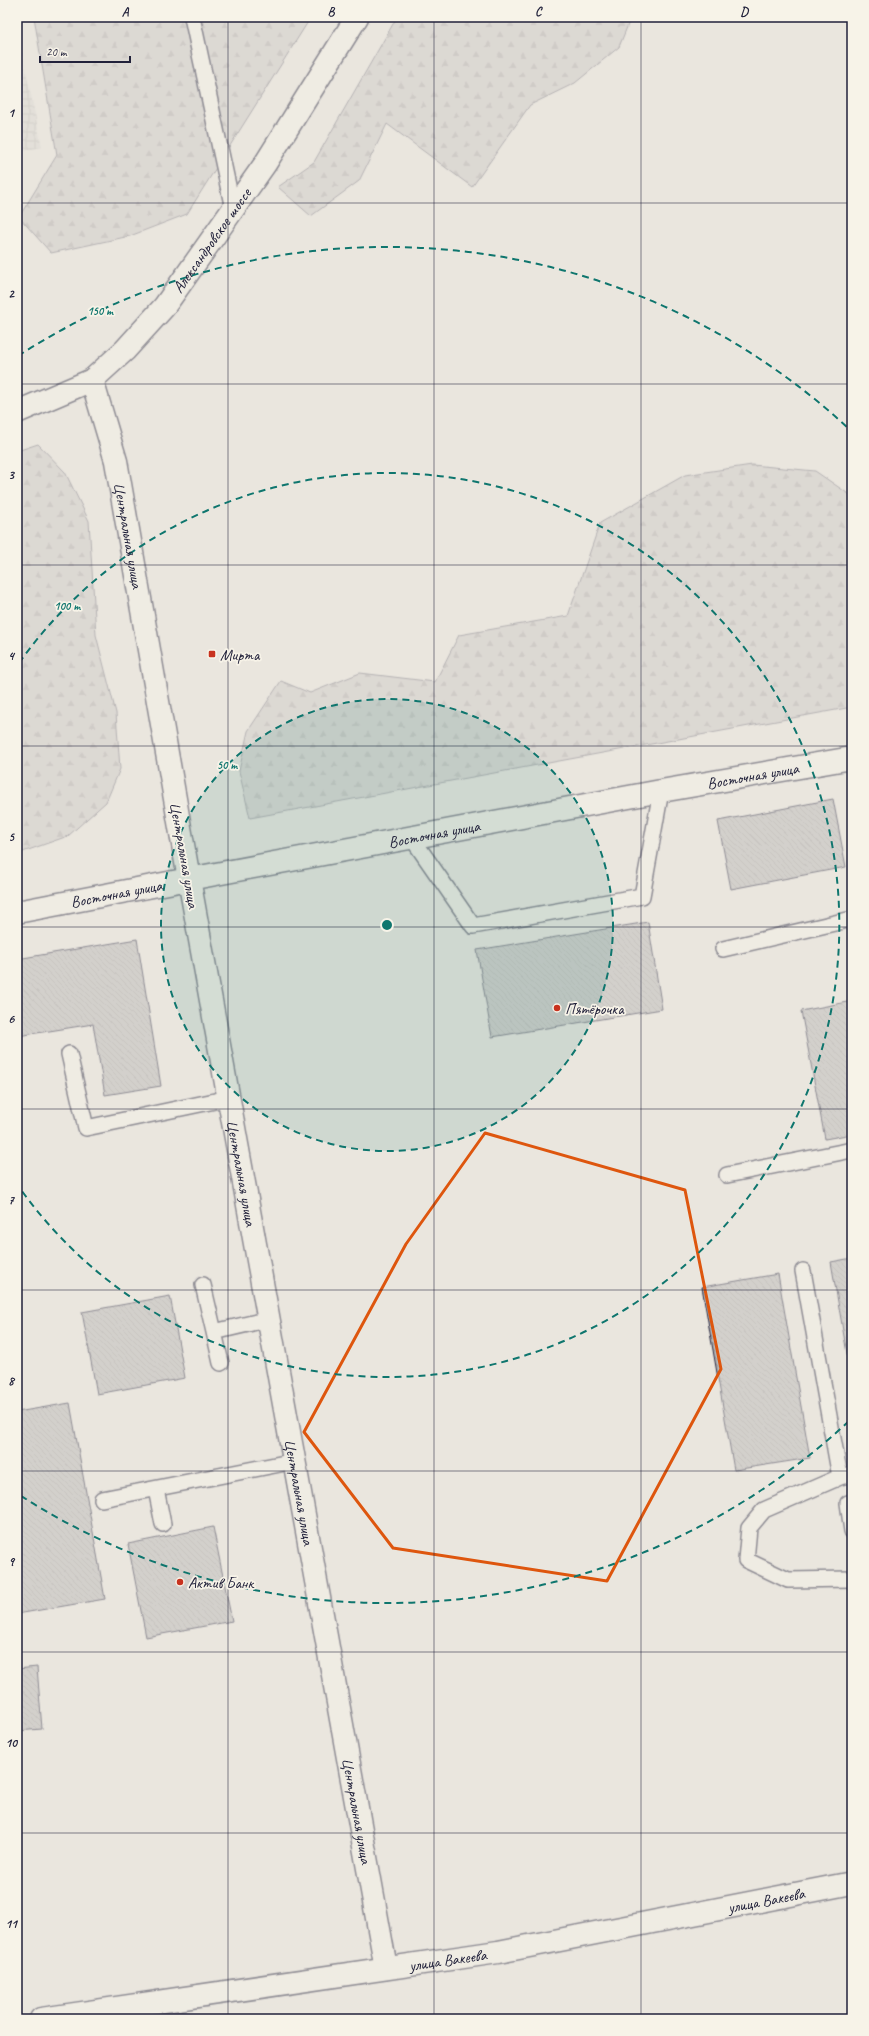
<svg xmlns="http://www.w3.org/2000/svg" width="869" height="2036" viewBox="0 0 869 2036" font-family="Caveat,sans-serif">
<style>
.industrial{fill:url(#industrial-grid)}
.forest{fill:url(#forest-firs);stroke:#787680}
.building{fill:url(#building-back-hatch);stroke:#22223b}
.lines{fill:none;stroke-linecap:round;stroke-linejoin:round}
.lane-casing{stroke:#22223b;stroke-width:18}
.street-casing{stroke:#22223b;stroke-width:25}
.secondary-casing{stroke:#22223b;stroke-width:25}
.primary-casing{stroke:#22223b;stroke-width:25}
.lane{stroke:#f7f3e8;stroke-width:15}
.street{stroke:#f7f3e8;stroke-width:22}
.secondary{stroke:#f7f3e8;stroke-width:22}
.primary{stroke:#f7f3e8;stroke-width:22}
.marked{fill:none;stroke:#de560e;stroke-width:3;stroke-linejoin:round}
.grid{fill:none;stroke:#22223b;stroke-width:1;stroke-opacity:0.55}
.ring{fill:none;stroke:#0f766e;stroke-width:2;stroke-dasharray:7 5}
.poi-dot{fill:#c8321e;stroke:#f7f3e8;stroke-width:1.5}
.labels{text-anchor:middle;stroke-width:3.5;stroke-linejoin:round;paint-order:stroke}
.street-label{font-size:16px;fill:#22223b;stroke:#f7f3e8}
.poi-label{font-size:16px;fill:#22223b;stroke:#f7f3e8;text-anchor:start}
.centre{fill:#0f766e;stroke:#f7f3e8;stroke-width:2}
.ring-label{font-size:12px;text-anchor:middle;font-weight:bold;fill:#0f766e;stroke:#f7f3e8;stroke-width:3.5;stroke-linejoin:round;paint-order:stroke}
.neatline{fill:none;stroke:#22223b;stroke-width:1.5}
.grid-label{font-size:13px;text-anchor:middle;font-weight:bold;fill:#22223b}
</style>
<defs>
<pattern id="industrial-grid" width="8" height="8" patternUnits="userSpaceOnUse"><rect width="8" height="8" fill="#dbd8d2"/><path d="M0 4h8M4 0v8" fill="none" stroke="#bcb9b5"/></pattern>
<pattern id="forest-firs" width="22" height="20" patternUnits="userSpaceOnUse"><rect width="22" height="20" fill="#cdc9c6"/><path d="M5 1l3.5 6h-7zM16 11l3.5 6h-7z" fill="#b0acab"/></pattern>
<pattern id="building-back-hatch" width="6" height="6" patternUnits="userSpaceOnUse"><rect width="6" height="6" fill="#b8b6b5"/><path d="M-1 5l2 2M0 0l6 6M5-1l2 2" fill="none" stroke="#9e9c9d"/></pattern>
</defs>
<rect width="100%" height="100%" fill="#eae6de"/>
<filter id="ink" filterUnits="userSpaceOnUse"><feTurbulence type="fractalNoise" baseFrequency=".025" numOctaves="2"/><feDisplacementMap in="SourceGraphic" scale="8" xChannelSelector="R" yChannelSelector="G"/><feConvolveMatrix kernelMatrix="1 2 1 2 8 2 1 2 1" color-interpolation-filters="sRGB"/></filter>
<g filter="url(#ink)">
<path class="industrial" d="M17,30l25,117 -25,5z"/>
<path class="forest" d="M34,17h277l-124,197 -57,22 -79,17 -32,-36 38,-62z
M397,17h234l-12,30 -44,36 -45,22 -58,82 -85,-63 -28,57 -48,35 -33,-29 36,-25z
M38,444l27,28 24,49 7,114 20,78 4,56 -14,33 -38,34 -51,18v-403z
M752,465l63,6 35,24 2,9v203l-602,111 -11,-47 9,-40 33,-50 29,12 50,-20 75,9 24,-47 109,-19 32,-93 85,-48z"/>
<path class="building" d="M833,799l13,68 -115,22 -13,-68z
M648,922l14,87 -170,28 -15,-87z
M137,939l24,147 -56,9 -12,-71 -75,12 -1,-77z
M852,1001v133l-27,5 -24,-128z
M852,1258v124l-21,-120z
M778,1274l32,184 -76,12 -32,-183z
M170,1296l15,82 -88,16 -15,-82z
M70,1403l35,196 -88,15v-202z
M213,1527l19,94 -86,16 -18,-93z
M37,1667l5,62 -25,2v-62z"/>
<g class="lines">
<defs>
<path id="lane" d="M192,17l41,192
M412,838l61,88 169,-30 19,-105
M723,949l129,-30
M69,1054l17,74 143,-30
M727,1175l125,-25
M803,1271l37,206 12,-3
M203,1285l11,47 55,-13
M214,1332l7,31
M840,1477l-76,33 -15,18 -3,32 42,20 64,-1
M156,1489l7,35
M102,1499l193,-38
M848,1503l4,28"/>
<g id="street">
<path id="s1" d="M17,912l172,-33 197,1089"/>
<path id="s2" d="M41,2019l457,-67 354,-69"/>
</g>
<g id="secondary">
<path id="s3" d="M92,380l24,81 73,418 472,-88 191,-33"/>
</g>
<g id="primary">
<path id="s4" d="M17,412l75,-32 33,-30 39,-43 101,-143 92,-147"/>
</g>
</defs>
<use href="#lane" class="lane-casing"/>
<use href="#street" class="street-casing"/>
<use href="#secondary" class="secondary-casing"/>
<use href="#primary" class="primary-casing"/>
<use href="#lane" class="lane"/>
<use href="#street" class="street"/>
<use href="#secondary" class="secondary"/>
<use href="#primary" class="primary"/>
</g>
</g>
<path d="M0 0H869V2036H0ZM485,1133l200,57 36,179 -114,212 -214,-33 -89,-116 102,-188z" fill="#eae6de" fill-opacity=".55" fill-rule="evenodd"/>
<path class="marked" d="M485,1133l200,57 36,179 -114,212 -214,-33 -89,-116 102,-188z"/>
<path class="grid" d="M228,17v2002M434,17v2002M641,17v2002M17,203h835M17,384h835M17,565h835M17,746h835M17,927h835M17,1109h835M17,1290h835M17,1471h835M17,1652h835M17,1833h835"/>
<circle cx="387" cy="925" r="226" fill="#0f766e" fill-opacity=".12"/>
<g class="ring">
<circle cx="387" cy="925" r="226"/>
<path d="M19 663A452 452 0 1 1 19 1187"/>
<path d="M849 1421A678 678 0 0 1 18 1494M18 356A678 678 0 0 1 849 429"/>
</g>
<g class="poi-dot">
<rect x="208" y="650" width="8" height="8" rx="2"/>
<circle cx="557" cy="1008" r="4"/>
<circle cx="180" cy="1582" r="4"/>
</g>
<g class="labels">
<g class="street-label">
<text dy="6" stroke="none"><textPath href="#s4" startOffset="266">Александровское шоссе</textPath></text>
<text dy="6" stroke="none"><textPath href="#s3" startOffset="160">Центральная улица</textPath></text>
<text dy="6" stroke="none"><textPath href="#s3" startOffset="1082">Восточная улица</textPath></text>
<text dy="6" stroke="none"><textPath href="#s3" startOffset="758">Восточная улица</textPath></text>
<text transform="translate(185 855) rotate(80)" y="6">Центральная улица</text>
<text dy="6" stroke="none"><textPath href="#s1" startOffset="101">Восточная улица</textPath></text>
<text dy="6" stroke="none"><textPath href="#s1" startOffset="474">Центральная улица</textPath></text>
<text dy="6" stroke="none"><textPath href="#s1" startOffset="798">Центральная улица</textPath></text>
<text dy="6" stroke="none"><textPath href="#s1" startOffset="1122">Центральная улица</textPath></text>
<text dy="6" stroke="none"><textPath href="#s2" startOffset="735">улица Вакеева</textPath></text>
<text dy="6" stroke="none"><textPath href="#s2" startOffset="411">улица Вакеева</textPath></text>
</g>
<g class="poi-label">
<text x="220" y="660">Мирта</text>
<text x="565" y="1014">Пятёрочка</text>
<text x="188" y="1588">Актив Банк</text>
</g>
</g>
<circle cx="387" cy="925" r="6" class="centre"/>
<g class="ring-label">
<text x="100" y="315">150 m</text>
<text x="67" y="610">100 m</text>
<text x="227" y="769">50 m</text>
</g>
<rect width="869" height="2036" fill="none" stroke="#f7f3e8" stroke-width="44"/>
<path d="M40 56v6h90v-6" fill="none" stroke="#22223b" stroke-width="2"/>
<text x="46" y="56" font-size="12" fill="#22223b" stroke="#f7f3e8" stroke-width="3" paint-order="stroke">20 m</text>
<rect x="22" y="22" width="825" height="1992" class="neatline"/>
<g class="grid-label">
<text x="125" y="16">A</text>
<text x="331" y="16">B</text>
<text x="538" y="16">C</text>
<text x="744" y="16">D</text>
<text x="11" y="117">1</text>
<text x="11" y="298">2</text>
<text x="11" y="479">3</text>
<text x="11" y="660">4</text>
<text x="11" y="841">5</text>
<text x="11" y="1023">6</text>
<text x="11" y="1204">7</text>
<text x="11" y="1385">8</text>
<text x="11" y="1566">9</text>
<text x="11" y="1747">10</text>
<text x="11" y="1928">11</text>
</g>
</svg>
